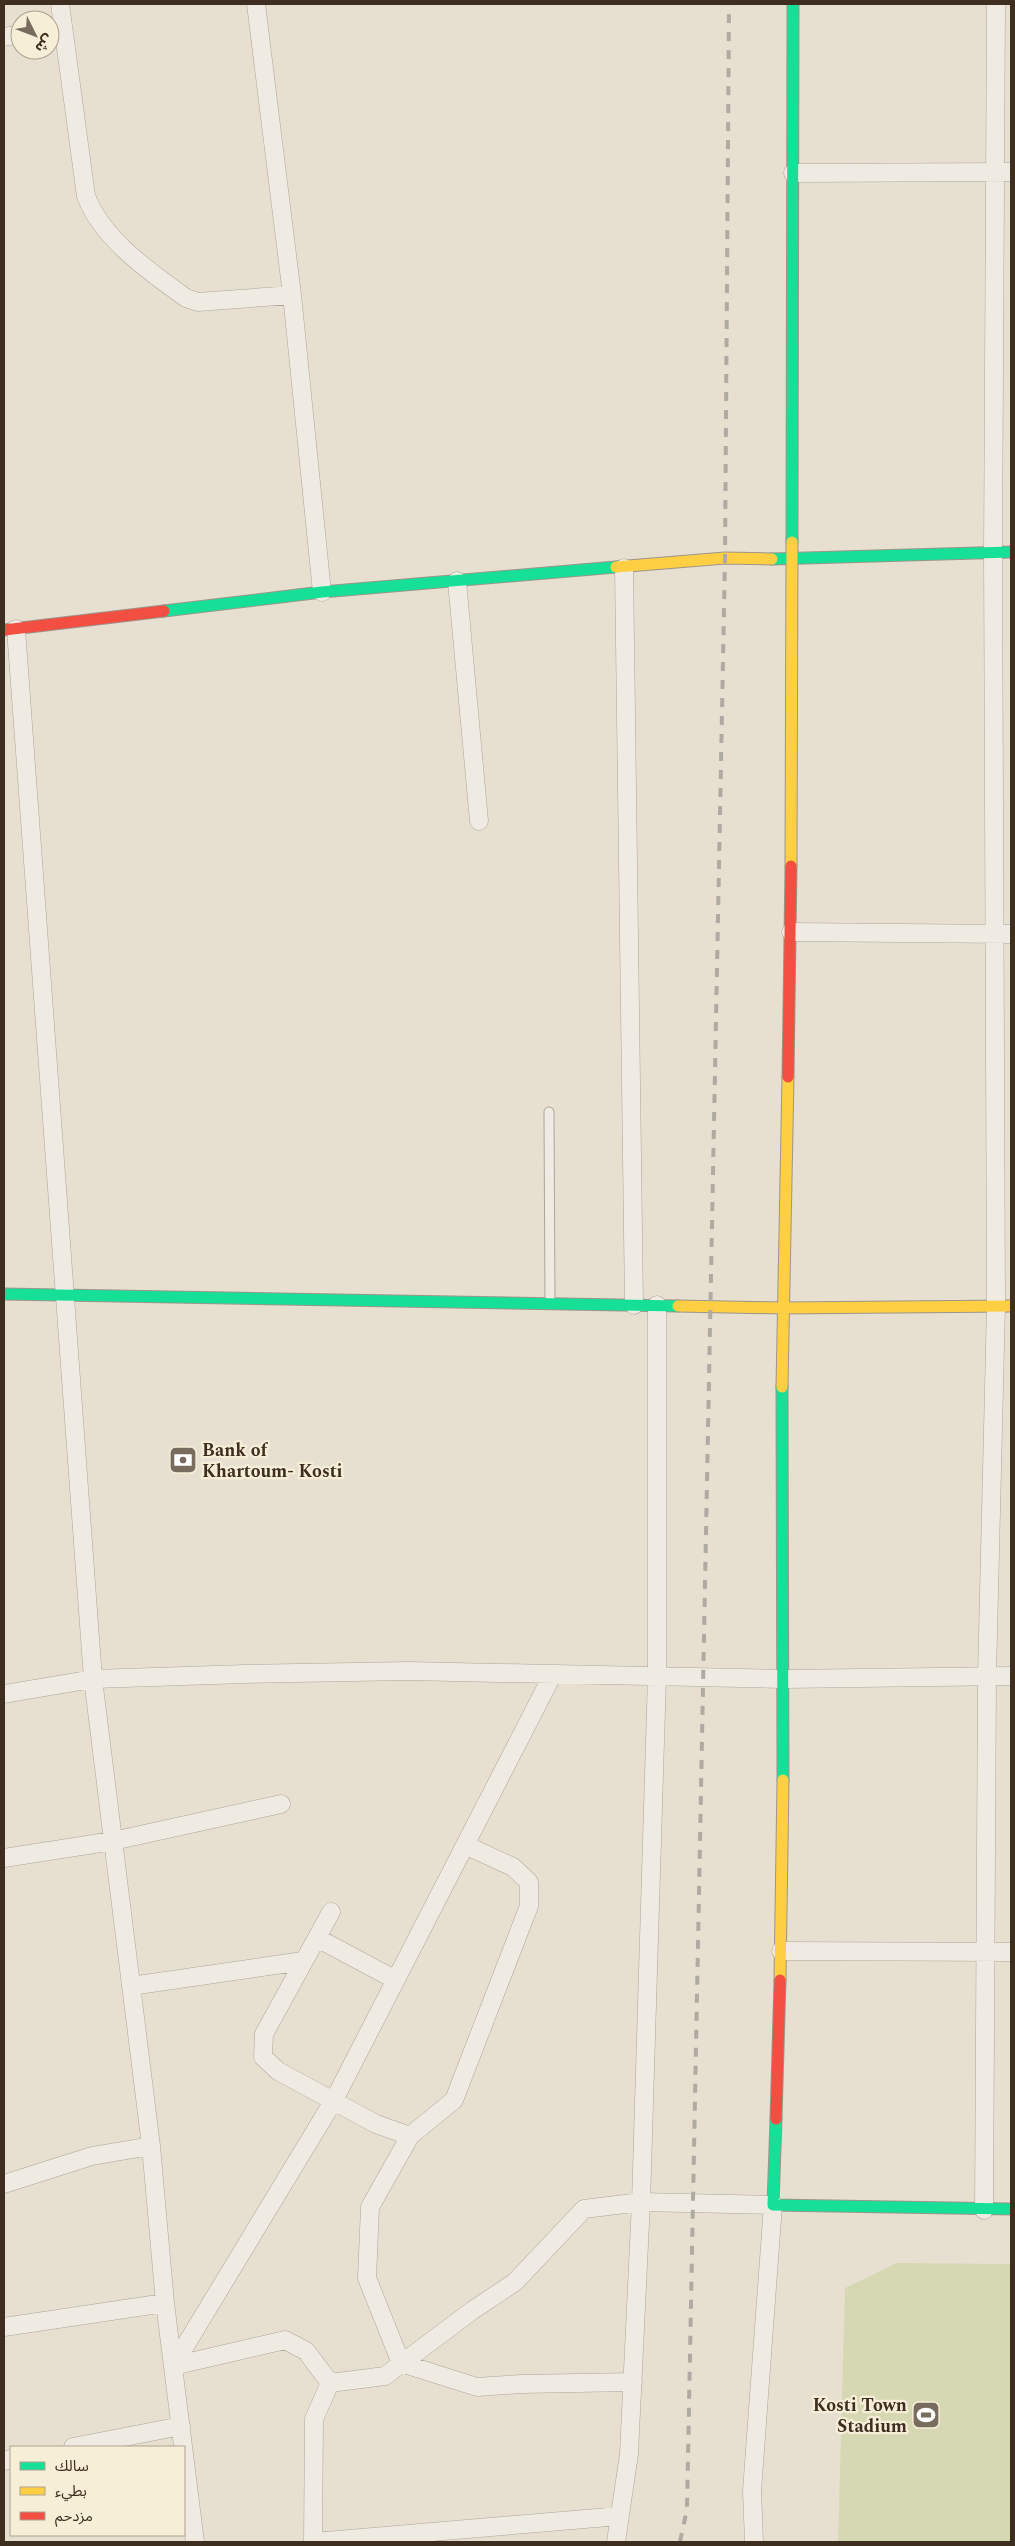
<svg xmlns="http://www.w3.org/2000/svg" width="1015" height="2546" viewBox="0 0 1015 2546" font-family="Spectral,'Noto Sans Arabic',serif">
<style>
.green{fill:#d6d7b3}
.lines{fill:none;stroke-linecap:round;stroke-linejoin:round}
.lane-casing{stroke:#ada599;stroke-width:11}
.street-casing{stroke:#ada599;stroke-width:19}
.fast-casing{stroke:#9c958a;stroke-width:13}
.slow-casing{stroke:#9c958a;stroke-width:13}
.jam-casing{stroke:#9c958a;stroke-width:13}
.lane{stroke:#efebe3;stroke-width:9}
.street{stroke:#efebe3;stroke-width:18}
.fast{stroke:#16e098;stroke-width:11}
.slow{stroke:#ffcf43;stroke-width:11}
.jam{stroke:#f24e42;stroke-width:11}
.rail{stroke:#afaaa2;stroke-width:4;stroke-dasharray:9 9;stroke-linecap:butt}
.labels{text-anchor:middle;stroke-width:4.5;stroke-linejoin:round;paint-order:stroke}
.poi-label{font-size:18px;font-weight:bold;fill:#3d2e20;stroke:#f7eed8;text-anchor:start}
</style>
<rect width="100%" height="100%" fill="#e7e0d1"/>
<path class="green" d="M897,2263l114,1v278h-173l7,-254z"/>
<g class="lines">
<defs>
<path id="lane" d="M549,1112l1,190"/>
<path id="street" d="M60,4l26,192c16,43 64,76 100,102l12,4 94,-7
M256,4l36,291 30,297
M4,37l16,-3
M793,173l218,-1
M624,568l10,737
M457,581l22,240
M16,629l77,1050 58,467 14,157 30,239
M791,932l220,2
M4,1694l89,-15 152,-5 164,-3 375,8 227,-3
M4,1858l109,-17 168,-37
M331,1912l-67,122 -1,23 15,14 98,53 34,12 44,-36 75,-194v-24l-16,-15 -48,-22
M317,1938l77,41
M781,1951l230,1
M131,1986l172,-25
M410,2136l-40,71 -3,71 34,85 76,24 44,-3 112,-2
M4,2184l88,-28 59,-10
M984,2210l3,-534 9,-370 -3,-753 3,-549
M4,2327l161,-24
M173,2366l161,-266 219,-426
M173,2366l112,-26 21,11 24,32
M73,2447l108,-21
M4,2461l7,-2
M313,2542l1,-123 16,-36 55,-7 88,-66 42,-28 69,-73 57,-7 132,3 -21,286 2,51
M314,2542l306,-26
M616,2542l13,-88 12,-252 16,-526v-371"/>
<path id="fast" d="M792,542l1,-538
M772,559l239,-7
M164,611l158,-19 294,-25
M4,1294l674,12
M782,1387l1,393
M776,2119l-3,86 238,4"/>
<path id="slow" d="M616,567l109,-9 47,1
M791,866l1,-324
M678,1306l104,2 229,-2
M782,1387l6,-310
M780,1980l3,-200"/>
<path id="jam" d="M4,630l160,-19
M788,1077l3,-211
M776,2119l4,-139"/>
</defs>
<use href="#lane" class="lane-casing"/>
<use href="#street" class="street-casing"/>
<use href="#fast" class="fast-casing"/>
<use href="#slow" class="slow-casing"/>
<use href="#jam" class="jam-casing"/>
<use href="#lane" class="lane"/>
<use href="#street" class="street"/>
<use href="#fast" class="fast"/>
<use href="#slow" class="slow"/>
<use href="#jam" class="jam"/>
<path class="rail" d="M680,2542l7,-33 38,-1951 4,-554"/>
</g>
<defs>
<symbol id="bank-square" viewBox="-11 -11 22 22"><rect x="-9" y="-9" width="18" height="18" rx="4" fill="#786c5e" stroke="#f7eed8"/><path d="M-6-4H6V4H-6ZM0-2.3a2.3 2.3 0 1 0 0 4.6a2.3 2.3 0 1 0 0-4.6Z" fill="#fff"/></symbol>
<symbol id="stadium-square" viewBox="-11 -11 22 22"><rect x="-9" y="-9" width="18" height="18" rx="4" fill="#786c5e" stroke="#f7eed8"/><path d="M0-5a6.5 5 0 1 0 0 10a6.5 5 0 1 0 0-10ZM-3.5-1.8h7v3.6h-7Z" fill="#fff"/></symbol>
</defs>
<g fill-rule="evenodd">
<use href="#bank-square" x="167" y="1444" width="32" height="32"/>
<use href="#stadium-square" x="910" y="2399" width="32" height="32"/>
</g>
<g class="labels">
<g class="poi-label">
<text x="202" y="1456">Bank of<tspan x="202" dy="21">Khartoum- Kosti</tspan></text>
<text x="907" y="2411" text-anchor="end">Kosti Town<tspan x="907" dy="21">Stadium</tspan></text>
</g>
</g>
<rect width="1015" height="2546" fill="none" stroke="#3d2e20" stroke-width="10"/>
<rect x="10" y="2446" width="175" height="90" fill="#f7eed8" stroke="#ada18e"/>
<rect x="20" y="2462" width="25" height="8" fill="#16e098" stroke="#ada18e"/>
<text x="55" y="2471" font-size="15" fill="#3d2e20">سالك</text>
<rect x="20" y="2487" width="25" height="8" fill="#ffcf43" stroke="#ada18e"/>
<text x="55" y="2496" font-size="15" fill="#3d2e20">بطيء</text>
<rect x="20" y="2512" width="25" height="8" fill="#f24e42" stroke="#ada18e"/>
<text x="55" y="2521" font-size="15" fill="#3d2e20">مزدحم</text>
<g transform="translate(35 35) rotate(132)"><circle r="24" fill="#f7eed8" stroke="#ada18e"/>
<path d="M0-4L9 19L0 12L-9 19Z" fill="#786c5e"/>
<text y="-8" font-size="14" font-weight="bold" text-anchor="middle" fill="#3d2e20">ش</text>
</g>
</svg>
